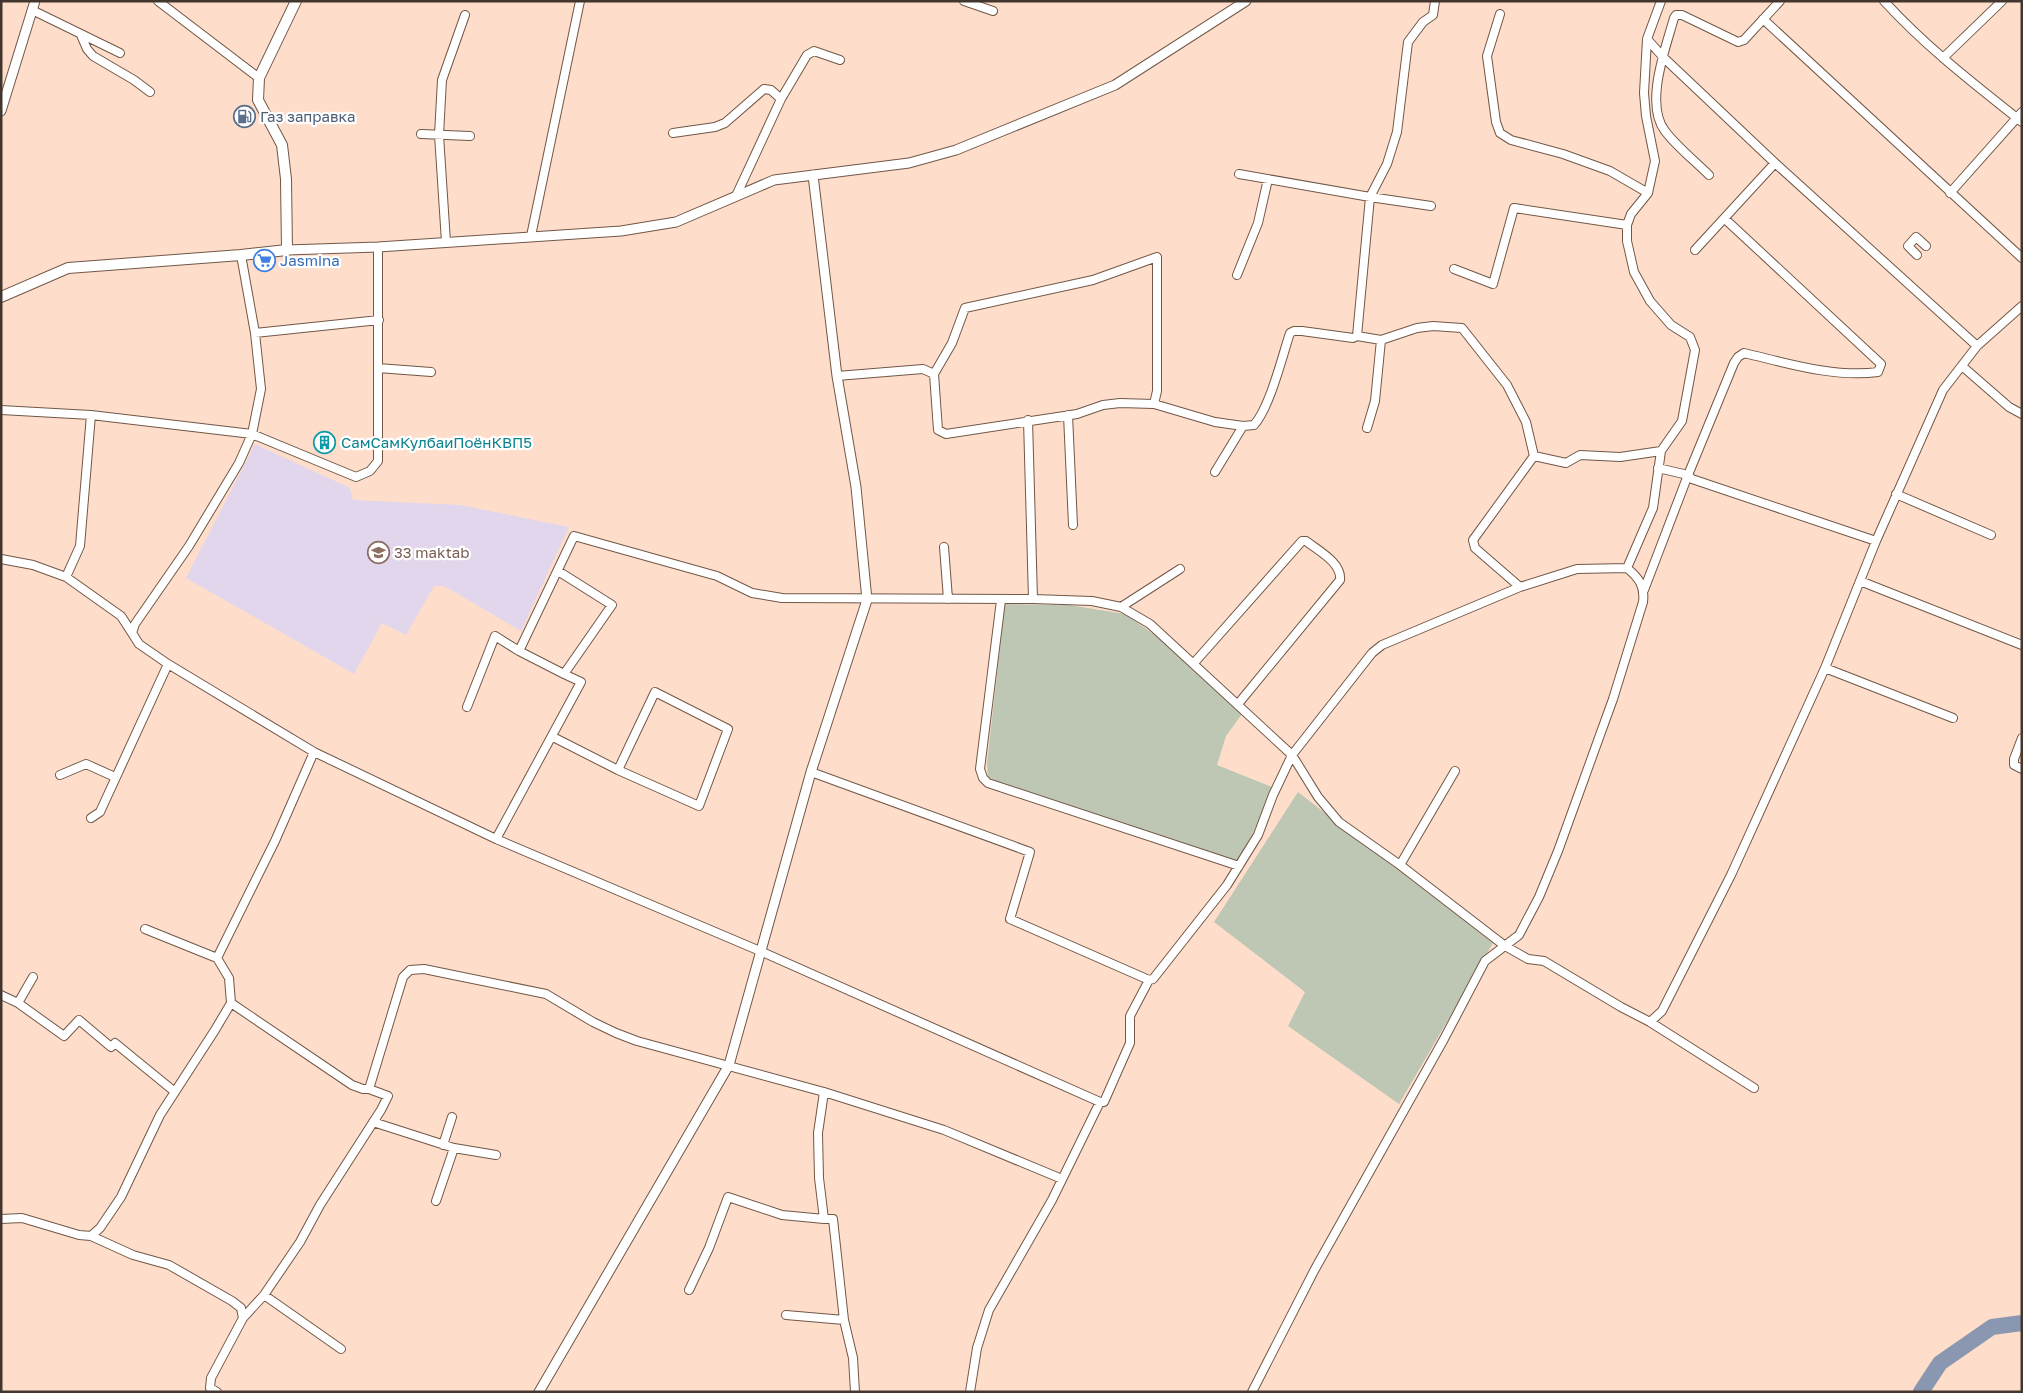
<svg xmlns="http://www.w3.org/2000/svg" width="2023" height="1393" viewBox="0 0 2023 1393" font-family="'Golos Text',sans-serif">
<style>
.education{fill:#e1d6eb}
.green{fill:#bdc7b4}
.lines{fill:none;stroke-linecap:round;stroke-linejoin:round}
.river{stroke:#8997b1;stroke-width:16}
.minor-casing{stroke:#715746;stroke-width:10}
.tertiary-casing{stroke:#715746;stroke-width:11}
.secondary-casing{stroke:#715746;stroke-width:12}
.minor{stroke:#fff;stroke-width:8}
.tertiary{stroke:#fff;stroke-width:9}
.secondary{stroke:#fff;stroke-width:10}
.labels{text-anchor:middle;stroke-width:4.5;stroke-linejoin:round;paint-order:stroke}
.service-label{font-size:15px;fill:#4e5e75;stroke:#fff;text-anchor:start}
.shop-label{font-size:15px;fill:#366cbe;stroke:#fff;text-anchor:start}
.culture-label{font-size:15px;fill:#0d838f;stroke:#fff;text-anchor:start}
.education-label{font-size:15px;fill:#785e54;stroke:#fff;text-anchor:start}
</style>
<rect width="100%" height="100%" fill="#fedecb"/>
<path class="education" d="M255,444l95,44 3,12 107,5 109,22 -48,104 -77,-45h-10l-28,49 -24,-12 -28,51 -168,-96z"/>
<path class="green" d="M1005,604l64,1 56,9 40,28 77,72 -16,22 -9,29 55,22 -14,36 -21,40 -238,-80 -11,-6 -1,-14z
M1298,792l195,151 -94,161 -111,-78 17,-34 -91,-70z"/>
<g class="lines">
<path class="river" d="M1921,1392l19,-29 52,-36 30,-4"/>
<defs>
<path id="minor" d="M158,1l101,77
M964,1l29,10
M1884,1c41,45 90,83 138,121
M32,10l88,43
M1500,14l-13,42 9,66 4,11 11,7 52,14 47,17 38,22
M1763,19l259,239
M81,35l6,14 6,7 41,24 16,12
M1647,39l17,19 111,105 202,183
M1943,58l59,-57
M673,133l42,-6 10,-4 39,-34 7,1 10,9
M421,134l49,2
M1239,174l131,23 61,9
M1709,175c-14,-14 -32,-28 -44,-44 -21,-27 1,-84 9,-113l2,-3h6l56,27 6,-2 36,-39
M1950,193l72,-81
M736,196l45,-97 26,-44 7,-4 26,9
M1725,219l156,145 -3,8c-44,6 -91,-9 -134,-19l-6,4 -4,6 -46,112 4,4 184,62
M531,236l49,-235
M446,242l-7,-107 3,-55 23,-65
M1695,250l80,-87
M241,255l14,78 6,56 -9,45 -13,29 -50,83 -54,78 -3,9 7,11 29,20 146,88 182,87 264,112 340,151
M1917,255l-9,-9 8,-9 10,9
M1454,269l39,15 21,-76 113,17
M1237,275l21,-52 10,-44
M255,333l124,-13
M1357,336l24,4 -6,61 -8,27
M1381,340l36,-12 16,-2 29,2 45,57 19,37 8,34 -61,84 2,8 45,39
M1962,366l47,41 13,7
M378,368l53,4
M934,374l18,-31 13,-35 128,-28 64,-23v134l-3,13
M837,376l86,-7 11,5 4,56 8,4 131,-20 26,-9 17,-2 34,1 61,18 28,4 11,-1c16,-18 28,-68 36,-92l4,-2h8l51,7 4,-2 13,-139 17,-33 10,-32 11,-90 15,-20 10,-7 2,-14
M1,410l90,5 161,19 104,43 14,-6 8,-10v-214
M1068,415l5,110
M1028,420l5,179
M1534,456l32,7 14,-8 40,2 41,-6
M1215,472l28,-46
M1896,494l95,41
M944,547l4,52
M1,559l32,6 33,12 55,39 11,17
M66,577l14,-31 11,-131
M1860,581l162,64
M1644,590l44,-115 -30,-7
M1001,600l-21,169 3,9 5,5 251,83
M1121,607l59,-38
M1194,663l108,-122h4c13,10 36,22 34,39l-102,124
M1825,668l128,50
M564,674l-45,-23 55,-115 143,40 35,17 30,5 251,1 59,2 29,6 29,17 142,131 26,42 21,25 61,43 105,81 23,13 16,2 77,46 29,15 104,66
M467,707l28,-71 24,15
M553,737l65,33 81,36 29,-77 -73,-37 -37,78
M2022,738l-8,21v6l8,4
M811,772l219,80 -20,67 139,61
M60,775l26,-11 29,13
M91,818l9,-6 68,-148
M496,839l85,-157 -17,-8 48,-69 -54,-34
M1400,865l55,-94
M145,929l72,29
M1,995l17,8 46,33 15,-16 32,27 4,-4 60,49
M18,1003l15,-26
M231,1003l121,82 11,4h6l34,-112 7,-7 14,-1 122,25 47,28 23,11 21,8 187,51 120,38 118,49
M1650,1022l12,-11 69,-136 94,-207 51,-127 67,-151 34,-44 45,-40
M373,1122l81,26 42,7
M443,1145l9,-28
M436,1201l18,-53
M1,1219l21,-1 57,17 12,1 9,-8 21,-31 39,-82 55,-85 16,-27 -2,-25 -12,-20 58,-117 39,-89
M91,1236l42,19 36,10 63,36 9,7 2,10 -32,60 -1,10 7,4
M689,1290l20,-42 19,-51 54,18 42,4
M264,1295l77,54
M786,1315l58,5 -11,-101h-9l-5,-41 -1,-45 6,-41
M243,1318l21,-23 36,-53 20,-37 61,-95 7,-14 -19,-7
M844,1320l9,38 2,34
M970,1392l7,-44 12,-38 63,-110 48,-98h4l26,-59v-27l19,-36 4,-1 74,-94 31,-50 15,-40 19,-40 80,-102 10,-8 138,-58 57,-18 50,-1 26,-60 8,-57 21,-30 13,-71 -5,-13 -19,-12 -21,-24 -16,-29 -7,-31v-16l4,-11 17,-21 7,-32 -9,-45 -2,-23 3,-54 14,-38
M1252,1392l63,-123 129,-230 41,-78 34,-26 20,-38 19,-46 55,-152 30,-97c2,-16 -4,-24 -16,-34"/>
<path id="tertiary" d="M1,111l34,-110
M287,250l91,-3 243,-16 55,-9 98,-42 135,-17 47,-13 159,-65 131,-84
M539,1392l190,-327 82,-293 56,-172 -11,-113 -19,-111 -24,-201"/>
<path id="secondary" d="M1,297l67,-29 173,-13 46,-5 -1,-71 -4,-34 -24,-45 1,-22 37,-77"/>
</defs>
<use href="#minor" class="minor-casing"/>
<use href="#tertiary" class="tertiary-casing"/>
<use href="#secondary" class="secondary-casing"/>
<use href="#minor" class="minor"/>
<use href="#tertiary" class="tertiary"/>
<use href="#secondary" class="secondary"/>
</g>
<defs>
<symbol id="fuel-ring" viewBox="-11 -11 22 22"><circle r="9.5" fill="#fff" stroke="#5c6f8a" stroke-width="1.5"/><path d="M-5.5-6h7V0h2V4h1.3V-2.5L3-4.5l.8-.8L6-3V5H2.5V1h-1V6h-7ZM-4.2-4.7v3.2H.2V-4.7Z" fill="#5c6f8a"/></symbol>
<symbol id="supermarket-ring" viewBox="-11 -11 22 22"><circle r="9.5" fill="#fff" stroke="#3f7fe0" stroke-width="1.5"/><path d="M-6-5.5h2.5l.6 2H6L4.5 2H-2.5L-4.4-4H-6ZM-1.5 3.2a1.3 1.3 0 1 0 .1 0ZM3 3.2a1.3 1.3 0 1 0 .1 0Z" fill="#3f7fe0"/></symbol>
<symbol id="building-ring" viewBox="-11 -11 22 22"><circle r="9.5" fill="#fff" stroke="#0f9aa8" stroke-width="1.5"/><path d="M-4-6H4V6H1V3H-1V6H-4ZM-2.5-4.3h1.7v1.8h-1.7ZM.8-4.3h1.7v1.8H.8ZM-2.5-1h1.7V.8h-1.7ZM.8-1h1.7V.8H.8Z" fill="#0f9aa8"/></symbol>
<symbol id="school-ring" viewBox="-11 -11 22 22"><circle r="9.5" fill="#fff" stroke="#8d6e63" stroke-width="1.5"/><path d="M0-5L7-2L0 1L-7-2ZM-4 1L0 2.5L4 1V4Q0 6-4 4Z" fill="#8d6e63"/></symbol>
</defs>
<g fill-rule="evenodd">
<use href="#fuel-ring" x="232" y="104" width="25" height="25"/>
<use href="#supermarket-ring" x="252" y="248" width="25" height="25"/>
<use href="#building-ring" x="312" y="430" width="25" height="25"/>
<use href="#school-ring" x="366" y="540" width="25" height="25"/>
</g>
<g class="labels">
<g class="service-label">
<text x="260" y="122">Газ заправка</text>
</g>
<g class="shop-label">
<text x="280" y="266">Jasmina</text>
</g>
<g class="culture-label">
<text x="341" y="448">СамСамКулбаиПоёнКВП5</text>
</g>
<g class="education-label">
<text x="394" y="558">33 maktab</text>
</g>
</g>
<rect width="2023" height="1393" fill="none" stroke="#42362e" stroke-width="5"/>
</svg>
